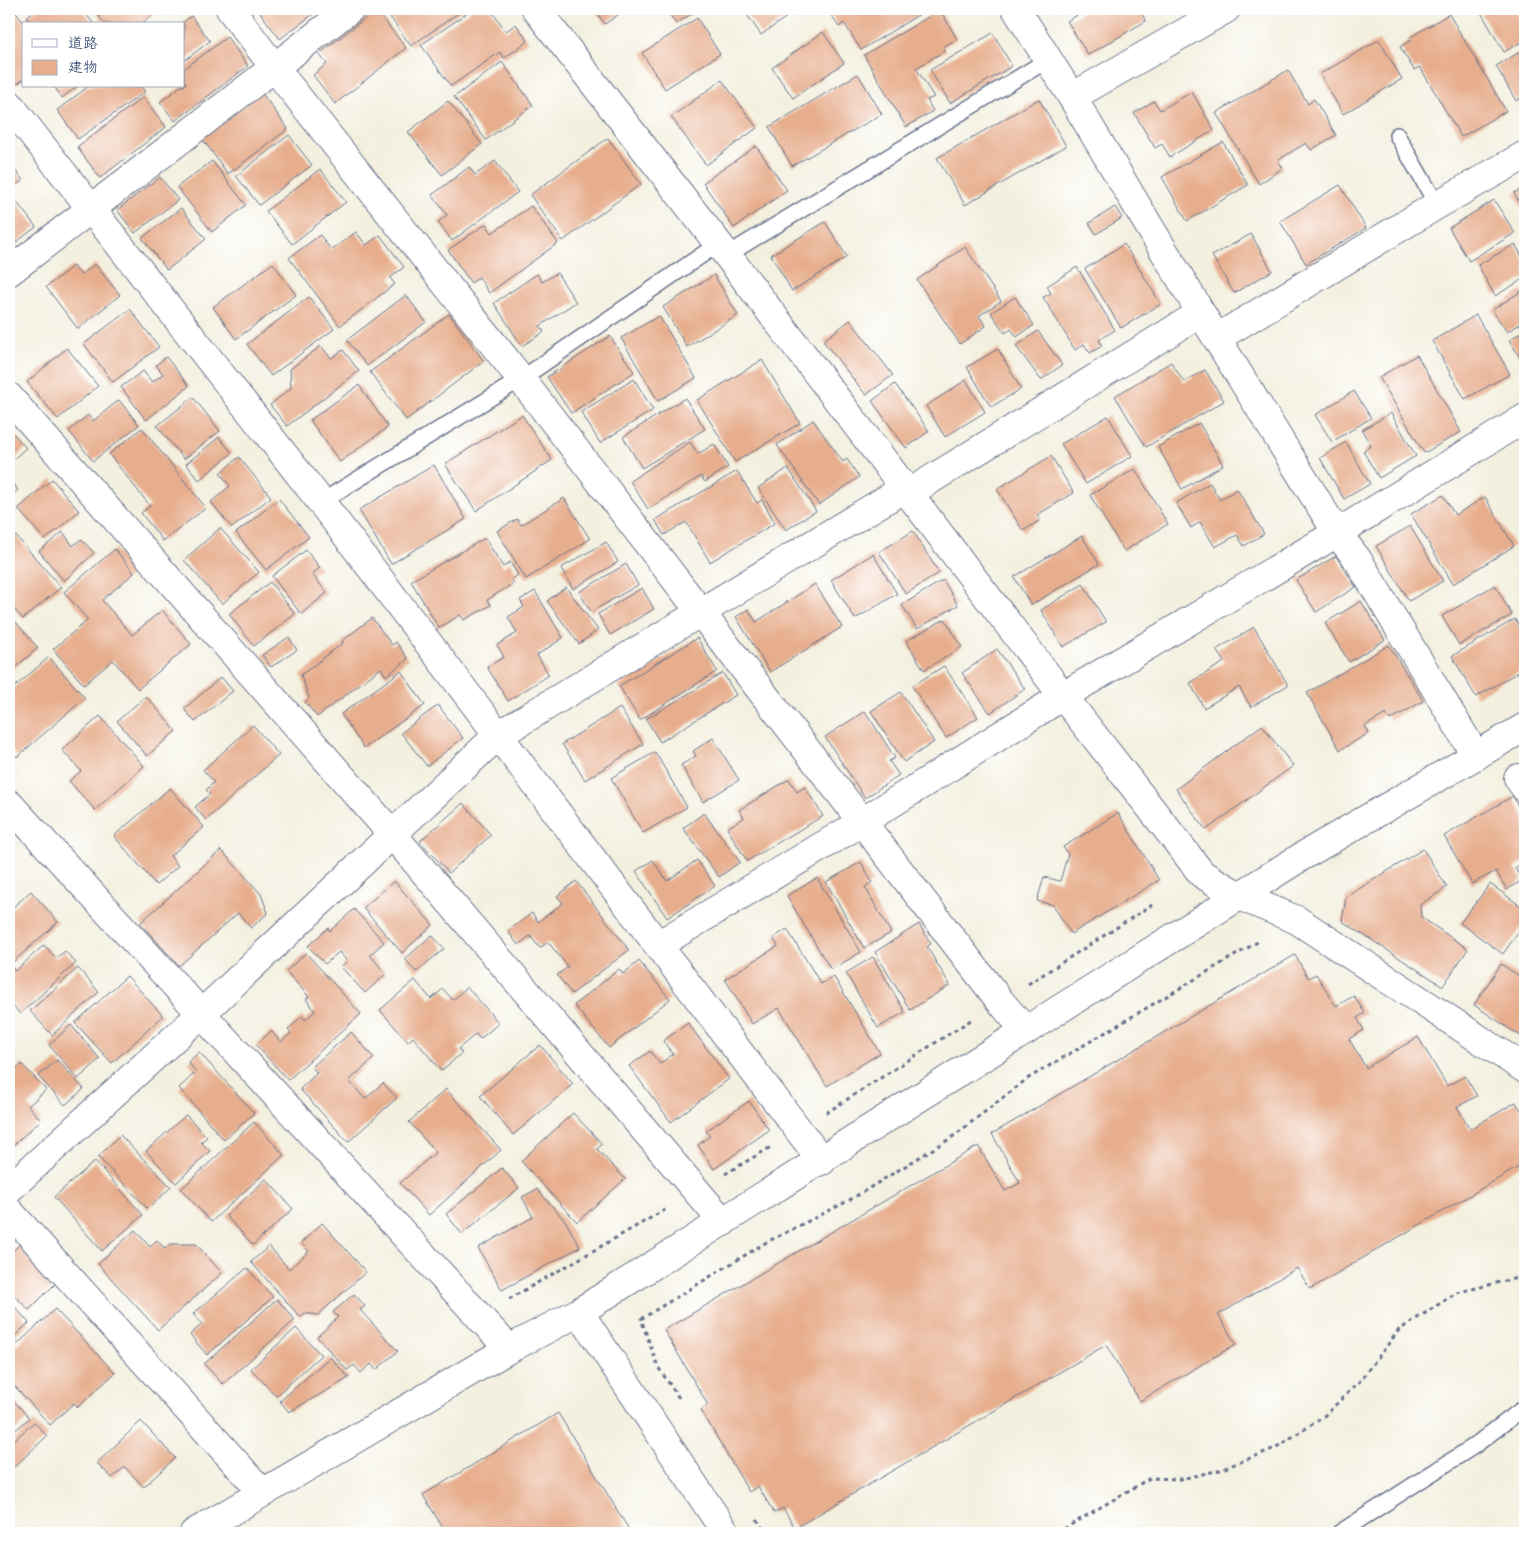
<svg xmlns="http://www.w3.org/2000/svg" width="1534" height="1542" viewBox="0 0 1534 1542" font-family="Caveat,'Klee One',sans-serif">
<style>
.building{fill:#e7ae8e}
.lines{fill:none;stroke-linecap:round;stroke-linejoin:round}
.lane-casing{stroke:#67738b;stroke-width:18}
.street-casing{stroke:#67738b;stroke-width:30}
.secondary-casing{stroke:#67738b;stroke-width:30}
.path{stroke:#67738b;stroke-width:3;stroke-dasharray:4 4;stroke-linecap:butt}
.lane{stroke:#fff;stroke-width:15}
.street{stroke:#fff;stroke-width:28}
.secondary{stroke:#fff;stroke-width:28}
</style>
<rect width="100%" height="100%" fill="#fff"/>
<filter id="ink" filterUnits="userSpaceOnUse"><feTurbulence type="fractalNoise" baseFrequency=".02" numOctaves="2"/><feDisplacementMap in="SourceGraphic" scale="10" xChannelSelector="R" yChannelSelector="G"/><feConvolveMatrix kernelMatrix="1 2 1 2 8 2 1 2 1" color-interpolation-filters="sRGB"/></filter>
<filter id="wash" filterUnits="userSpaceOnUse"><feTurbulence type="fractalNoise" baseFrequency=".0096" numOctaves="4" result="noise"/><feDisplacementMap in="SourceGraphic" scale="20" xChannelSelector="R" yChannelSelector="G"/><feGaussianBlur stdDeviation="1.12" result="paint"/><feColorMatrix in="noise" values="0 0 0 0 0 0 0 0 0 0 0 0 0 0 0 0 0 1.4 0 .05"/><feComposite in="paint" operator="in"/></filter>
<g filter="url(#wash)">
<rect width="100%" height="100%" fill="#f3f0df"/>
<g id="blocks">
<path class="building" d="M9,9h4l11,14v56l-7,5 -8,-11v-11l2,-2 -2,-2z
M37,9h45l12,15h-62l-6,-7z
M93,9h68l-20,15h-36z
M259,9h61l-40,30 -22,-29z
M388,9h76l-53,37 -26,-36z
M473,9h17l16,22 10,-7 12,17 -24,17 -4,-6 -49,34 -30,-41z
M594,9h32l-21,15z
M666,9h33l-23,15z
M743,9h55l-37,26z
M834,9h94l-67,41 -17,-27 -5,4 -10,-15z
M1088,9h51l7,12 -58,34 -21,-34z
M1479,9h46v31l-21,12z
M376,10l30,38 -71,56 -22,-29 14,-11 -8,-10z
M940,10l17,29 -14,8 3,3 -30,18 18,29 -7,3 6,11 -27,16 -42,-72z
M1449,14l57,97 -45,26 -41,-70 -6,3 -14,-23 11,-7 -2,-2z
M191,16l19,25 -26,20v-37h-3z
M697,18l23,36 -55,35 -23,-36z
M823,32l21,31 -51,35 -21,-30z
M993,33l19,33 -62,37 -20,-33z
M227,37l21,29 -73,55 -15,-19 21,-16h3l2,-3 -2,-3v-11z
M1379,40l23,39 -59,35 -23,-40z
M1525,49v46l-9,6 -20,-35z
M502,62l31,43 -47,35 -32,-43z
M1288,70l20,34 6,-5 22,36 -25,15 -5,-7 -28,17 5,8 -24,16 -43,-71z
M858,74l24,40 -90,52 -23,-39z
M722,80l35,48 -51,37 -35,-48z
M54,86h24l-16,12z
M89,86h52l4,6 -67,47 -21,-29z
M261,92l27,37 -60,45 -27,-37z
M1192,92l22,38 -44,27 -8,-13 -7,4 -21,-35 20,-12 6,9z
M143,97l23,30 -66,51 -23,-31z
M1039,99l27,47 -101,59 -28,-47z
M448,101l34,43 -40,31 -34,-43z
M289,135l23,30 -53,40 -23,-29z
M608,138l33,46 -78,57 -33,-46z
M1223,142l25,43 -61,36 -25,-44z
M756,146l31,44 -53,38 -31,-45z
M212,161l34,44 -34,27 -35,-45z
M495,161l23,31 -66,49 -14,-19 9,-7 -15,-20 37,-28 6,8z
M9,163l14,17 -14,11z
M320,169l26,33 -54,42 -26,-33z
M160,177l18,23 -43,33 -18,-23z
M1340,185l26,43 -60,36 -26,-43z
M1525,187v26l-11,-20z
M1494,200l21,33 -46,28 -20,-33z
M16,201l20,26 -27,21v-42z
M531,206l27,37 -69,50 -10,-16 -8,6 -23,-33 38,-26 6,9z
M1115,207l7,11 -26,16 -7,-11z
M181,208l25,31 -39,31 -25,-32z
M825,222l22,35 -55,34 -21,-36z
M356,232l10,13 14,-10 24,32 -14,11 5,6 -55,42 -51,-68 31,-23 11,15z
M1251,234l21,37 -38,22 -22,-37z
M1124,244l37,60 -40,24 -36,-59z
M1515,244l10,18v16l-30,18 -17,-31z
M965,247l36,54 -22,15 7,10 -26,18 -43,-64z
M273,263l23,32 -60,44 -23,-32z
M95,264l25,31 -42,34 -32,-42 27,-21 8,9z
M1077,267l38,63 -16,10 3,6 -12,7 -6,-9 -9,6 -32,-53 8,-4 -4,-7z
M557,273l19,29 -36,24 4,6 -22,14 -28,-43 43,-29 5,8z
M714,275l24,40 -51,32 -24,-40z
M1525,289v32l-18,11 -15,-22z
M406,295l20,27 -59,44 -20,-26z
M309,297l25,32 -63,47 -24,-32z
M1015,297l19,28 -17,12 -6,-8 -6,4 -14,-20z
M130,309l29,38 -46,35 -29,-38z
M449,314l35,47 -78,59 -36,-48z
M1476,315l34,59 -45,25 -33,-58z
M659,316l37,62 -38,23 -37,-63z
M850,320l43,55 -27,20 -43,-54z
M1525,330v36l-16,-26z
M1038,331l24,34 -21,15 -25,-34z
M610,336l24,36 -63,41 -24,-36z
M321,346l10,12 12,-8 16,21 -72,55 -17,-21 21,-17 -1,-19z
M67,348l31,38 -40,33 -31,-37z
M998,349l23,40 -30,18 -24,-40z
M1417,355l44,77 -37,21 -45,-76z
M166,357l23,29 -43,34 -25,-33 22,-16 9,11 11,-8 -7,-9z
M762,360l38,63 -65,39 -38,-62z
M1171,362l13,20 21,-12 19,31 -78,46 -31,-51z
M634,379l19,31 -53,33 -19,-31z
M966,380l19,32 -40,25 -19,-31z
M895,384l34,47 -23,17 -34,-47z
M359,385l29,42 -48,35 -30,-42z
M1354,391l17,27 -39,24 -17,-27z
M193,397l27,34 -36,28 -27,-33z
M685,398l20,31 -63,39 -19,-31z
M119,400l20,25 -46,36 -24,-30 19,-16 5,6z
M1391,413l25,43 -37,22 -16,-27 8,-5 -9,-16z
M522,415l30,45 -76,51 -31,-47z
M1108,416l24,40 -46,28 -25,-40z
M813,420l30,42 4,-3 12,18 -40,28 -42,-60z
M1199,423l24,42 -41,24 -24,-42z
M142,428l64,80 -43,33 -22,-28 9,-7 -41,-52z
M14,434l12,14 -17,15v-25z
M219,437l13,16 -33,27 -13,-16z
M690,442l8,12 16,-10 14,23 -23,15 -4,-6 -53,33 -18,-28z
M1346,442l24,42 -26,15 -24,-41z
M1051,456l23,37 -37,22 3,5 -17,11 -26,-42z
M239,457l32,40 -39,31 -21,-26 19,-16 -10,-13z
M434,465l32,54 -75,45 -32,-54z
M788,468l28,43 -30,19 -28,-42z
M1135,469l33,55 -44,27 -34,-56z
M737,471l20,32 5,-3 13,23 -65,39 -24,-40 -22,13 -9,-15z
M9,479l9,11 -9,8z
M52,479l27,32 -34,29 -27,-31z
M1210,483l10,17 17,-11 27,45 -20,12 -7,-11 -22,12 -15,-25 -9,6 -15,-25z
M1443,495l12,20 30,-18 29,49 -61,38 -42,-70z
M564,498l26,41 -64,40 -29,-48 20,-12 4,6z
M279,499l30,38 -43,33 -30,-37z
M1410,526l33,55 -34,20 -33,-55z
M220,528l39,44 -37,32 -38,-44z
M913,531l26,42 -33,21 -27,-42z
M63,532l10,14 8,-7 13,14 -30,28 -25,-30z
M16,536l45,51 -38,32 -14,-16v-61z
M1082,536l17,28 -68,41 -17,-28z
M485,538l18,29 7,-5 8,13 -7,5 3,3 -27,17 4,5 -27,15 -4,-5 -21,13 -28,-47z
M606,542l12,20 -45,27 -12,-21z
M115,549l19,24 -32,27 30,35 30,-25 29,34 -53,45 -25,-29 -29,25 -31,-36 35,-29 -24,-28z
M306,550l14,18 -8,6 15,19 -26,21 -29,-38z
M873,554l24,40 -42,25 -24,-39z
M1336,556l20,31 -40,25 -20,-32z
M626,564l12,21 -47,27 -12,-20z
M943,580l15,25 -41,24 -15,-24z
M270,582l25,32 -41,32 -25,-32z
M815,584l27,43 -72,45 -34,-55 12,-8 8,13z
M1083,584l23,38 -43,25 -22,-37z
M1495,585l17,30 -53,30 -17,-29z
M566,587l32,43 -19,14 -32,-43z
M642,588l12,21 -44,26 -12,-21z
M535,591l28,47 -26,17 12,20 -41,26 -21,-34 17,-10 -7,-12 20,-12 -9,-16 16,-10 -4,-7z
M1361,601l24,39 -36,22 -24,-39z
M9,614l29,34 -29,25z
M372,618l20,27 4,-3 12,17 -22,17 -5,-8 -64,49 -12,-15 4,-4 -8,-23 42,-32 -1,-2z
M945,619l17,28 -38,23 -18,-29z
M1515,619l10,18v31l-49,29 -24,-41z
M1254,627l34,58 -37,22 -12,-20 -35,21 -14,-25 34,-21 -8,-12z
M289,637l8,13 -26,17 -9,-12z
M697,638l20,33 -77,49 -21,-34z
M1389,645l34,56 -33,19 -4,-6 -21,12 4,7 -29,17 -33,-57z
M997,649l28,40 -35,24 -28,-40z
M49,657l36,41 -68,59 -8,-10v-55z
M944,666l34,51 -32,21 -34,-52z
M401,671l24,34 -61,43 -23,-34z
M723,673l13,22 -76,47 -14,-23z
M221,677l12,14 -38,31 -11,-13z
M901,692l33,50 -30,20 -33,-51z
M146,696l30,35 -29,25 -30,-35z
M438,705l25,33 -36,28 -26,-33z
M620,708l23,36 -58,36 -23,-36z
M865,711l30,47 -6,3 10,14 -34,23 -40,-61z
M100,716l44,50 -49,44 -26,-29 12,-10 -19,-21z
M253,725l26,30 -73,65 -11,-13 15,-13 -4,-4 8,-8 -11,-12z
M1262,725l31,41 -87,64 -30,-41z
M713,738l26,42 -36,22 -22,-37 15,-9 -3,-5z
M655,752l32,55 -44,26 -32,-55z
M789,779l8,13 8,-5 18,29 -76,45 -20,-33 17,-10 -5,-8z
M170,788l34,39 -34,29 8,10 -22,19 -42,-49z
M1513,796l12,22v43l-10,7 7,12 -15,10 -11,-19 -24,13 -28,-48z
M463,803l28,32 -42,38 -29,-32z
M704,813l36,49 -21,15 -36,-49z
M1118,813l41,67 -88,54 -18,-29 -16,-4 7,-24 16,4 8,-27 -5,-7z
M1423,849l24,38 -27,18 1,12 47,32 -25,37 -101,-65 4,-24z
M221,850l40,44 7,19 -17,15 -13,-15 -59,53 -39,-43z
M653,860l14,21 30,-21 18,26 -48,32 -31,-47z
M861,862l11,20 -7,5 26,46 -27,15 -38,-66z
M817,878l44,74 -30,18 -44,-74z
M394,881l39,44 -31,28 -39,-45z
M576,881l53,69 -57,44 -15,-19 11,-8 -20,-25 -8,6 -10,-12 -12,9 -10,-14 24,-18 6,9 25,-19 -6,-7z
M1490,884l35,25v13l-22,32 -43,-31z
M31,891l27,31 -45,40 -4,-6v-45z
M354,909l30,33 -14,13 16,19 -21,19 -24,-26 6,-6 -8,-9 -14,12 -17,-18 20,-18 2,3z
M919,924l12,20 -4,3 23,38 -40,25 -35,-58z
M787,929l34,55 13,-7 46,76 -53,33 -48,-78 -27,16 -27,-45 53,-33 -5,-8z
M432,935l12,14 -28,23 -11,-13z
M44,945l12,13 9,-7 11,12 -56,51 -11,-13v-38l6,8z
M306,953l55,61 -73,66 -32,-35 15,-14 10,11 10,-9 -3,-3 14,-14 3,4 10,-9 -9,-12 3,-2 -23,-26z
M1295,955l13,23 8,-4 20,32 18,-10 11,17 -8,5 7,12 -15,9 17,29 52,-31 29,49 18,-10 12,20 -20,11 13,22 46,-27 9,15v46l-215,126 -13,-21 -79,47 18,29 -96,57 -34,-56 -311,183 -12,-20 -9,5 -16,-27 -9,6 -48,-82 7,-5 -44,-75 314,-184 27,45 15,-8 -28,-49z
M873,957l32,55 -27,16 -32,-55z
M639,961l31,38 -61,49 -35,-43 45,-36 4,5z
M1501,964l24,16v59l-51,-34z
M78,968l21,24 -47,43 -22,-24z
M127,976l36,40 -51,47 -37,-40z
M415,980l16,19 12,-10 10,11 14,-13 32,36 -19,16 -4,-5 -18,15 4,4 -21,18 -28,-34 -5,5 -28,-32z
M688,1023l41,56 -58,43 -42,-56 21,-15 10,13 13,-10 -10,-13z
M71,1025l29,34 -22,20 -29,-34z
M351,1032l23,26 -25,23 16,18 18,-16 14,15 -49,44 -48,-53 17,-16 -5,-6z
M540,1045l33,39 -60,51 -33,-39z
M199,1052l55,61 -30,27 -45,-52 17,-16 -8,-10z
M57,1060l27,29 -19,16 -27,-29z
M22,1064l24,26 -18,16 13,14 -32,29v-74z
M446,1089l55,61 -72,65 -29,-32 36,-31 -27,-30z
M749,1101l20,29 -55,39 -16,-24 12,-9 -4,-5z
M573,1113l29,31 -5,5 28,30 -48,43 -56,-61z
M186,1115l21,22 -6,5 9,9 -34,32 -30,-32z
M254,1122l30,33 -73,67 -30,-33z
M120,1135l51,52 -23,22 -50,-52z
M95,1161l48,54 -41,36 -48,-54z
M502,1168l17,20 -57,46 -16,-20z
M266,1179l27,30 -40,36 -27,-29z
M537,1189l29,33 14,25 -78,43 -24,-42 55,-31 -11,-20z
M322,1223l44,49 -48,43 -13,-2 -5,4 -49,-55 18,-16 20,23 20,-18 -8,-8z
M135,1230l15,17 7,-7 8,9 5,-5h26l26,29 -64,57 -60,-66z
M21,1243l37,38 -29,29 -20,-20v-35z
M247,1268l26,29 -66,58 -17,-20 12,-11 -9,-10z
M354,1294l11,12 -5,4 38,41 -22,19 -5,-6 -10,9 -7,-8 -7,5 -30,-33 21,-20 -5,-5z
M277,1299l18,21 -72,64 -19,-20z
M9,1300l20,23 -20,18z
M55,1309l60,64 -37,34 -4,-4 -24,22 -41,-45v-28z
M296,1328l25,27 -45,41 -25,-27z
M330,1357l19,21 -60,34 -9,-11z
M9,1395l20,23 -20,18z
M558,1413l73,120h-185l-23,-38z
M141,1421l34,37 -31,29 -19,-20 -13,11 -15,-15z
M34,1422l13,14 -38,36v-27z"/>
</g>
</g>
<g filter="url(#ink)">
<use href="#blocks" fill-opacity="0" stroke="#67738b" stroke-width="1"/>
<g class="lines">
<defs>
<path id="lane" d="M1397,135l40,70
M727,255l322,-196
M321,502l200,-123 197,-135
M1339,1533l135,-87 51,-39"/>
<path id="street" d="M230,9l44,58 247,312 479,622 26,30
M1226,9l-154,88 129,216 136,220 21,27 118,196
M9,104l312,398 501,659
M9,272l341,-263
M1217,338l220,-133 88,-50
M9,397l383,437 331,388
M909,493l292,-180
M1518,778l7,10
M9,804l500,545
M1239,896l58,24 228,149
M658,945l204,-123 201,-126 274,-163 188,-115
M9,1189l192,-175 296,-278 408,-248
M9,1211l253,281"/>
<path id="secondary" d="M536,9l191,246 336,441 139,178 37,22
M1016,9l56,88
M579,1312l147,221
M194,1533l315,-184 70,-37 722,-455 224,-130"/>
</defs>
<use href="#lane" class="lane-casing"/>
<use href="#street" class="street-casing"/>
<use href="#secondary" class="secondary-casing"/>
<path class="path" d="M1028,984l124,-79
M826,1113l148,-95
M725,1174l46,-27
M509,1299l159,-91
M679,1398l-21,-31 -17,-48 124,-76 83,-42 103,-63 76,-59 234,-139
M757,1519l9,14
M1057,1533l93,-55 31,1 39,-9 55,-22 47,-30 37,-36 40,-52 57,-37 69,-17"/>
<use href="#lane" class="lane"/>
<use href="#street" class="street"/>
<use href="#secondary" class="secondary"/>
</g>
</g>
<rect width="1534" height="1542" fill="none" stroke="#fff" stroke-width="30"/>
<rect x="22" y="22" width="162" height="65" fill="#ffffff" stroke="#a4acbf"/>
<rect x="32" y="39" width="25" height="8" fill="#ffffff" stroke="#a4acbf"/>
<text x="68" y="48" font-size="15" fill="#1b2f5e">道路</text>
<rect x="32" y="60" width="25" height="15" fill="#e7ae8e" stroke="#a4acbf"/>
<text x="68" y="72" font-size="15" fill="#1b2f5e">建物</text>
</svg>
